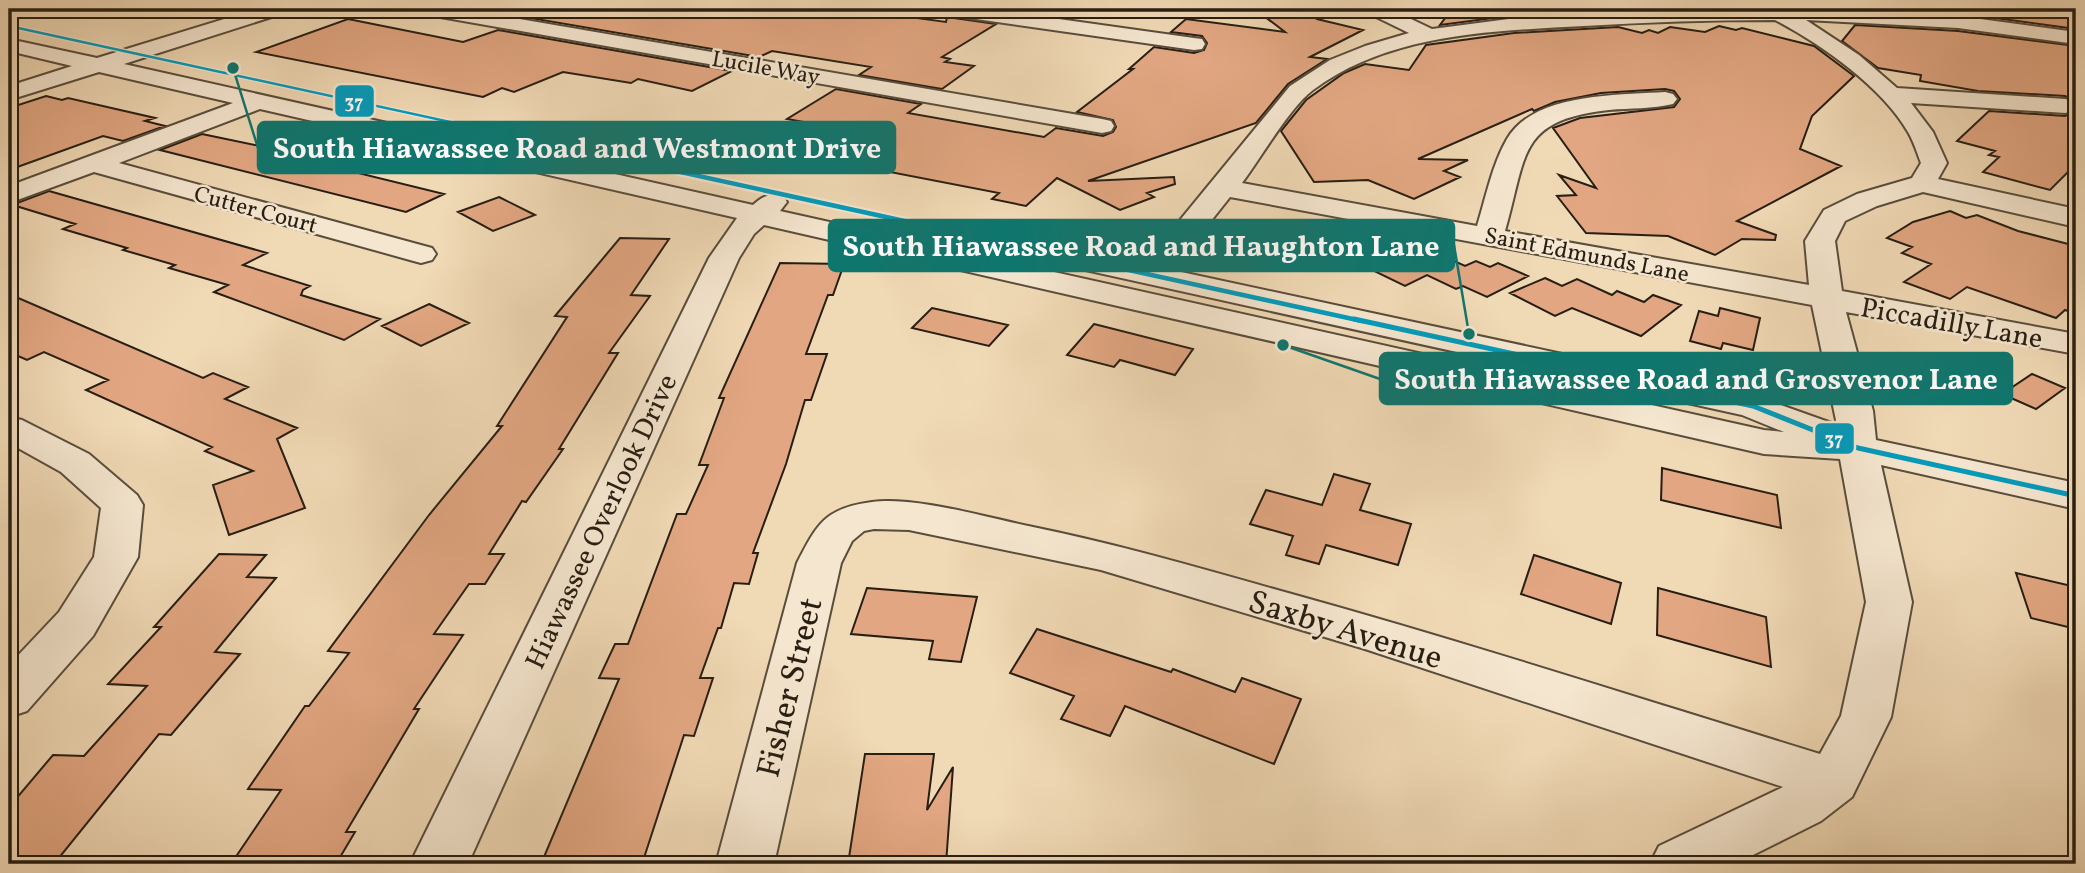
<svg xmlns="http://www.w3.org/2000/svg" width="2085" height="873" viewBox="0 0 2085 873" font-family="Vollkorn,serif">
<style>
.building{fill:#e2a782;stroke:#271e13;stroke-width:2}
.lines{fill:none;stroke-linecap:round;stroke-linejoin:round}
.minor-casing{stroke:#594d3c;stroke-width:4}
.minor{fill:#f5e6cf;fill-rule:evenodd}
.bus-1-far2-casing{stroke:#f5e6cf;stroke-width:5}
.bus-1-far1-casing{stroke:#f5e6cf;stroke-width:9}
.bus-1-casing{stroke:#f5e6cf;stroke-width:10}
.bus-1-far2{stroke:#049bbb;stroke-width:2.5}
.bus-1-far1{stroke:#049bbb;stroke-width:4.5}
.bus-1{stroke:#049bbb;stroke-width:5}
.labels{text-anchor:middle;stroke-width:5;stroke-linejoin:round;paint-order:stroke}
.far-street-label{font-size:23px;fill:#271e13;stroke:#f5e6cf}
.street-label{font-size:28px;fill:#271e13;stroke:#f5e6cf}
.near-street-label{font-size:33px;fill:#271e13;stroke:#f5e6cf}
.leader{fill:none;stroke:#0f766e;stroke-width:2.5}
.callout-dot{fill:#0f766e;stroke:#f5e6cf;stroke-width:2.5}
.callout{fill:#0f766e;stroke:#0f766e;stroke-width:2.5}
.callout-label{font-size:30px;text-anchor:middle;font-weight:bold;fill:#fff}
.line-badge{stroke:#f5e6cf;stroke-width:2.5}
.badge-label{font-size:19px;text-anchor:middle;font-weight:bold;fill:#fff}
</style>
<rect width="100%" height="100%" fill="#f0d9b5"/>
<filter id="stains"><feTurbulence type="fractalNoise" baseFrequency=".00286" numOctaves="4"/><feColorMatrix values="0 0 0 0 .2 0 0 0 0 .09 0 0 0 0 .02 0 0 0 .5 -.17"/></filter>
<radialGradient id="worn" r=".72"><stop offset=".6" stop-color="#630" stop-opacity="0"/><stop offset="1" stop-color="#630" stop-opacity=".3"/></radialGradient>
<path class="building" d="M555,9h295l96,13 1,-5 49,7 -54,33 8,2 -5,3 29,4 -32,23 -83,-14 12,-8 -99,-16 -13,6 -229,-39z
M1303,9l14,10 46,11 -53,27 17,2 -39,25 -32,39 -168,58 86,-4 1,7 -28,9 7,4 -34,13 -63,-32 -31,28 -34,-7 7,-6 -171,-33 42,-26 -83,-15 49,-30 85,15 -13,9 136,24 12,-9 47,8 10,-4 3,-5 -3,-7 -36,-8 56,-43h-4l25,-22 40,6 10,-3 3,-7 -5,-7 -31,-4 15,-13 99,13 -25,-19z
M1452,9h160l-88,5 -84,11z
M1881,9h148l47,10v10l-118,-16z
M348,19l115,23 35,-12 234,41 -40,20 -54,-12 -7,4 -68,-11 -49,20 -12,-4 -19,9 -227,-45z
M1855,25l103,6 118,15v55l-11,-5 -87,-5 -58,-10 1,-6 -43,-7 -36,-27z
M1719,26l17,4 6,-2 72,18 40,30 -42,40 -12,33 41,17 -104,55 39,14 -1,5 -33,-1 -27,16 -47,-19 -82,-3 -29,-37 19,-1 -17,-20 37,13 -43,-60 27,-10 94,-11 6,-8 -6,-8 -9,-2 -64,4 -46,9 -21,9 -2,-2 -114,50 50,1 -24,11 16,6 -46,22 -46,-19 -54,2 -33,-51 25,-31 38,-27 21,-9 44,6 17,-25 88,-12 104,-6 24,6 7,-3 9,3 12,-6 35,5z
M46,96l16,4 6,-2 87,20 -10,3 20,5 -42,15 -20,-5 -94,34v-62z
M2076,110v54l-26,26 -67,-18 16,-15 -10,-2 6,-4 -38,-10 32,-30 76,5z
M202,134l72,15 71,17 -3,2 14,3 -2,1 90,22 -38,18 -246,-62z
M49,191l218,62 -24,12 67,21 -7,4 -2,5 79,24 -36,21 -130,-48 14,-7 -59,-17 6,-3 -52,-15 4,-2 -64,-19 12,-5 -59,-18 1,-3z
M499,197l36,18 -42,16 -35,-19z
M1950,211l16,7 11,-3 41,16 58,15v68l-11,-4 -9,8 -89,-31 -17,12 -46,-17 27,-18 -29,-11 10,-6 -25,-9 26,-16z
M1355,234l39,18 6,-3 18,8 14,-6 33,15 11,-5 14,6 8,-4 30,13 -41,21 -24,-11 -7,3 -29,-14 -22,11 -49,-24 -15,7 -12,-22z
M620,238l49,1 -38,56 19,1 -41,57h9l-59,96h4l-37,53 -4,-1 -33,53h15l-19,30h-16l-35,50 29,1 -49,74h5l-73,123h9l-19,32h-105l50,-74 -33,-1 57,-83h4l40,-53 -21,-2 101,-136 73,-89h-5l70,-109 -12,-1z
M780,263l64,1 -11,31h-5l-22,59h21l-16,46h-6l-19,64 -33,89h5l-9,31 -15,-1 -13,45h-3l-18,50h13l-19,58 -10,-1 -42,129h-101l78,-185 -20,-1 16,-34h13l49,-130h9l22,-49h-9l25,-67h-5z
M1545,278l17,8 15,-7 35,16 5,-4 27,11 9,-7 28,10 -40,31 -69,-28 -17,8 -45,-23z
M9,294l194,84 10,-5 35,14 -23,12 72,29 -20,11 28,69 -76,27 -16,-50 40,-14 -48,-20 7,-4 -126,-57 22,-10 -64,-28 -17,8 -18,-8z
M429,304l40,19 -48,23 -39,-20z
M932,308l76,17 -19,21 -77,-18z
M1720,308l40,10 -7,32 -30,-7 -2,6 -31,-8 9,-30 19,5z
M1094,324l99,25 -18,26 -55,-15 -6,7 -47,-12z
M2032,374l33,14 -29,21 -34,-15z
M1662,468l115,27 4,33 -120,-28z
M1334,474l36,10 -10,26 51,14 -13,41 -72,-20 -7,19 -33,-9 7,-19 -43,-12 16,-34 56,15z
M219,554l47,1 -19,22 29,1 -61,74 25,2 -69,81 -12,-1 -105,130h-45v-57l44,-52 31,1 63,-70 -39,-2 53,-57h-7z
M1534,555l87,28 -10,41 -90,-30z
M2016,573l60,14v42l-45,-11z
M867,588l110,9 -16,65 -32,-3 4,-18 -82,-7z
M1658,588l108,29 5,50 -114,-32z
M1037,629l134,43 2,-3 62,23 7,-14 59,21 -27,65 -149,-58 -15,30 -49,-17 13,-23 -64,-23z
M865,754h69l-7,56 26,-43 -7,97h-98z"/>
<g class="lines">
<defs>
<path id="minor" d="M257,9h30l-3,4 -160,51 629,141c10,-9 16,-12 30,-9l4,6 -7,9 984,219 20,2 -42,-17 -766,-169 -11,-3 -4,-6 4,-6 11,-3 168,36 146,-178 40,-26 35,-14 44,-13 -39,-19 -2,-5h22l42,20 92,-12 137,-7 181,-1 116,7 118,16v12l-118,-16 -152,-8 53,35 38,33 168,11 8,2 3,4 -3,6 -8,2 -154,-10 22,29 14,31 -9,16 138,30v18l-153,-35 -46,14 -32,15 -10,20 7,50 234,43v20l-230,-42 27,99 3,29 200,43v26l-195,-44 31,137 -21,115 -39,80 -31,24 -86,43h-85l9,-18 124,-59 -418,-138 -264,-79 -192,-40 -35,-1 -10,2 -12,10 -11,22 -67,301h-58l81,-301c20,-39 28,-55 75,-61 42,-6 117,16 161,25 84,17 166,41 248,64 181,50 360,108 539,163l21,-38 25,-114 -26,-143 -76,-5 -1000,-229 -10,9 -15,24 -271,606h-58l299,-606 28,-40 -477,-109 -141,54 313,85 4,6 -4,6 -11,3 -11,-3 -316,-88 -85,31v-17l224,-83 -134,-31 -90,28v-14l63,-20 -63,-15v-12l88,19zM1775,20c46,24 107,67 133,112 6,10 9,21 13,31l-9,15 -55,16 -33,16 -19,31 4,44 -304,-54c22,-76 12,-111 104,-121 21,-2 44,-1 64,-6l4,-5 -4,-5 -8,-2c-47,3 -132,1 -158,47 -15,26 -21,58 -30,87l-235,-43c19,-25 48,-76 71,-93 76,-57 180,-59 271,-64 64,-4 127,-6 191,-6zM1230,197l582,108 25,120 -84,-30 -581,-125z
M419,9h43l640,110 9,2 3,5 -3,5 -9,2 -673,-118z
M938,9h50l206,29 8,1 3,5 -3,5 -8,1 -246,-35z
M9,417l13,3 67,34 48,41 6,10 -5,52 -45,79 -66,75 -18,6v-52l50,-53 35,-55 7,-49 -40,-36 -52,-29z"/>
</defs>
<use href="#minor" class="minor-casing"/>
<use href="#minor" class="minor"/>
<defs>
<path id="bus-1-far2" d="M9,26l519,113"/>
<path id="bus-1-far1" d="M520,137l842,184"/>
<path id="bus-1" d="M1354,319l399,87 105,42 218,48"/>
</defs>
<use href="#bus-1-far2" class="bus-1-far2-casing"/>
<use href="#bus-1-far1" class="bus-1-far1-casing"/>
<use href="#bus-1" class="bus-1-casing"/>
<use href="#bus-1-far2" class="bus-1-far2"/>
<use href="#bus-1-far1" class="bus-1-far1"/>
<use href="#bus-1" class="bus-1"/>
</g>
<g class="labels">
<g class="far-street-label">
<text transform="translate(766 67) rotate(10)" y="8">Lucile Way</text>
<text transform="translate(256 209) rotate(15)" y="8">Cutter Court</text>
<text transform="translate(1587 254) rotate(11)" y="8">Saint Edmunds Lane</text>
</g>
<g class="street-label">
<text transform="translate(1952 322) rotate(10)" y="10">Piccadilly Lane</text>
<text transform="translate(600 521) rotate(-65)" y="10">Hiawassee Overlook Drive</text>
</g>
<g class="near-street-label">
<text transform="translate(1346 628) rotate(17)" y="12">Saxby Avenue</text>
<text transform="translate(788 687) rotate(-76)" y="12">Fisher Street</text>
</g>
</g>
<path class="leader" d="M233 68L258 148M1469 334L1454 245M1283 345L1380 379"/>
<g class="callout-dot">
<circle cx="233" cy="68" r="7"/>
<circle cx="1469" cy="334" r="7"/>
<circle cx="1283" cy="345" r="7"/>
</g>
<g class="callout">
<rect x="258" y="122" width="637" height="51" rx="7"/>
<rect x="829" y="220" width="625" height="51" rx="7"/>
<rect x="1380" y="353" width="632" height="51" rx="7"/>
</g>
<g class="callout-label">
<text x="577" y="158">South Hiawassee Road and Westmont Drive</text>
<text x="1141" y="256">South Hiawassee Road and Haughton Lane</text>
<text x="1696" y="389">South Hiawassee Road and Grosvenor Lane</text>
</g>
<g class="line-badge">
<rect x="334" y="84" width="41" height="34" rx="7" fill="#049bbb"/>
<rect x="1814" y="422" width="41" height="33" rx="7" fill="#049bbb"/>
</g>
<g class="badge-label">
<text x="354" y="108">37</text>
<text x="1834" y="445">37</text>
</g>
<rect width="2085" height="873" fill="none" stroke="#f0d9b5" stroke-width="35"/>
<rect x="10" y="10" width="2064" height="852" fill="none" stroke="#271e13" stroke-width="3.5"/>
<rect x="18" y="18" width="2050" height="838" fill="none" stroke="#271e13" stroke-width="2"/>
<rect width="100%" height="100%" filter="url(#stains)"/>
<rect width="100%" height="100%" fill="url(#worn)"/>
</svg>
